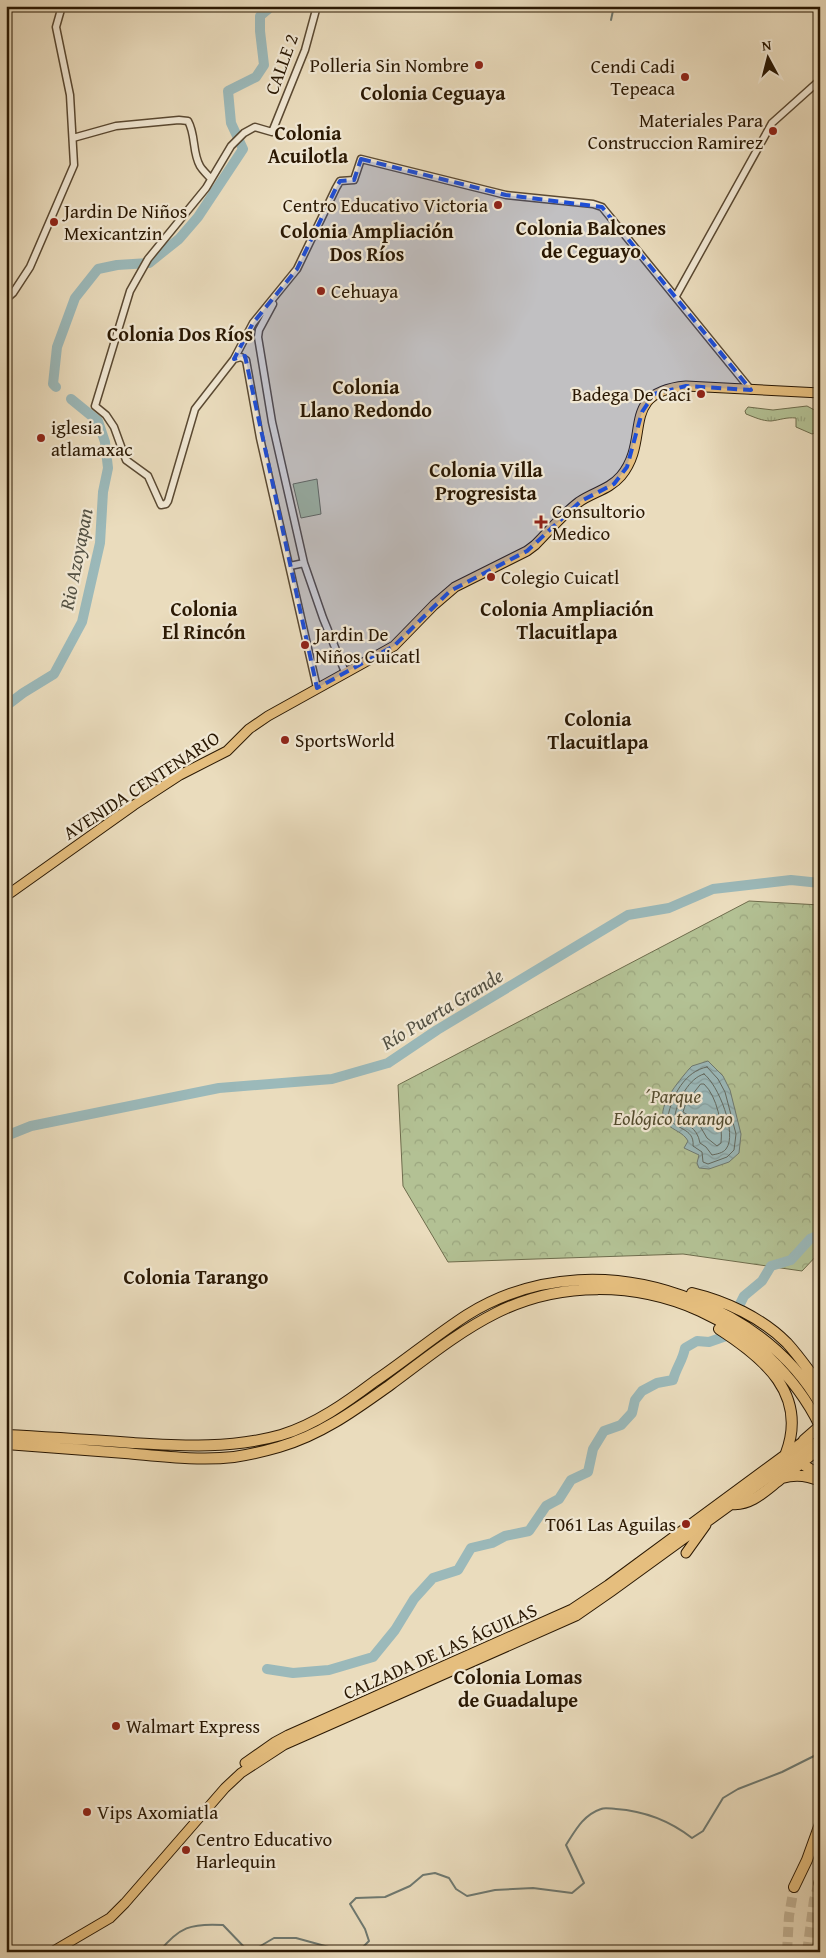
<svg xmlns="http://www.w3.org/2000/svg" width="826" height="1958" viewBox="0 0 826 1958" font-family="'Gentium Book Plus',serif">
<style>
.grass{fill:url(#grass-tufts);stroke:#6e6c4c}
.park{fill:url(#park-crowns);stroke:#6e6c4c}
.pitch{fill:#b3c194;stroke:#6e6c4c}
.water{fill:url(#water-waves);stroke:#6e7971}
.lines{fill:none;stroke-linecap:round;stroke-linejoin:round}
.shore{stroke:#62685e;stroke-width:1}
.stream{stroke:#6e7971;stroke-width:2}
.river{stroke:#9bb9ba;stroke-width:10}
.highway-tunnel{stroke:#c4b598;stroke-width:10;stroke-dasharray:10 5;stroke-linecap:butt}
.minor-casing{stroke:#5a4932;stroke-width:9}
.major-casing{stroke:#2a1803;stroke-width:11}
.highway-casing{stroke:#2a1803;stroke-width:12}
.minor{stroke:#f1e8d4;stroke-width:6}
.major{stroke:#e5be7e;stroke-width:9}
.highway{stroke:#e5be7e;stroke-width:10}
.marked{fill:#1d4ed8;fill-opacity:0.2;stroke:#1d4ed8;stroke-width:4;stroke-dasharray:10 6;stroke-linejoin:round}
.poi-dot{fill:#8f2418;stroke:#f1e8d4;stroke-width:2}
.labels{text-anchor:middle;stroke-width:4.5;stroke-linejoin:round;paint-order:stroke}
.street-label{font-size:19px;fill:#2a1803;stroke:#f1e8d4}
.poi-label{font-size:19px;fill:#2a1803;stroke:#f1e8d4;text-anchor:start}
.park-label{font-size:19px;font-style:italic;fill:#534b2e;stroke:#f1e8d4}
.neighbourhood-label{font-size:20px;font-weight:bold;fill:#2a1803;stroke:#f1e8d4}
.water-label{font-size:20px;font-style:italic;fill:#525043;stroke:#f1e8d4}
</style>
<defs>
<pattern id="grass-tufts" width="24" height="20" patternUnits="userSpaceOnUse" patternTransform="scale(1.25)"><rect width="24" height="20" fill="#b3c194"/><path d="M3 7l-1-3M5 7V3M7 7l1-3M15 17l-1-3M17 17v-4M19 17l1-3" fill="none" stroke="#9aa57e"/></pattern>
<pattern id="park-crowns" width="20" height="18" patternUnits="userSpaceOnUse" patternTransform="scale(1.25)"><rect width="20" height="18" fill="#b3c194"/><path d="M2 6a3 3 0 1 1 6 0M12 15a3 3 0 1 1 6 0" fill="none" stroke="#9aa57e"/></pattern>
<pattern id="water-waves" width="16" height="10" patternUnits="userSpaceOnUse" patternTransform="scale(1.25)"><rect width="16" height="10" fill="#9bb9ba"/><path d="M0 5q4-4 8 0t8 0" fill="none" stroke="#869e9e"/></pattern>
</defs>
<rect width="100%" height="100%" fill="#eadcbd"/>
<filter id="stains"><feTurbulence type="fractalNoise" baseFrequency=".004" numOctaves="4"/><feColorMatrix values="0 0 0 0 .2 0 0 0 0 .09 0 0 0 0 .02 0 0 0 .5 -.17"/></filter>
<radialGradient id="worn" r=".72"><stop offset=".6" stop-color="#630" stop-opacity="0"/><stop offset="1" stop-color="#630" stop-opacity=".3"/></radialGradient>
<path class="grass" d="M807,406l13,7v18l-8,3 -16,-7v-9c-10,-1 -16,2 -25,3 -9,0 -17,-4 -25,-7l-1,-3 3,-4 25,3z"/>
<path class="park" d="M749,901l71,4v347l-18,19 -119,-17 -235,8 -45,-76 -5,-101z"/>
<path class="pitch" d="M317,479l4,35 -20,4 -8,-34z"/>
<path class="water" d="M708,1061l15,15 7,14 11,44 -2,19 -10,9 -20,7 -10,-1 -2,-5 2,-8 -15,-7 4,-7c-5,-9 -14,-10 -21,-17 -15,-13 13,-44 22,-55l3,-3z"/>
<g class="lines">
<path class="shore" d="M707,1067l11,12 7,13 11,42 -2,16 -7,7 -19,7 -5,-2 -1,-10 -9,-6c2,-19 -20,-16 -25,-30 4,-20 17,-45 39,-49z
M704,1074c14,10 34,60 22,75 -3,4 -9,5 -14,6l-6,-8 -6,-4c-3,-17 -15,-18 -25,-28 3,-15 14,-37 29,-41z
M701,1084h3c13,12 19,42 17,59l-4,3 -10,-8 -10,-17 -14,-9 3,-9z"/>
<path class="stream" d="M611,20l3,-14
M159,1952c20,-25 32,-29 64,-27l24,25 10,-2 17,-10h22l40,11 24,1 9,-9 -4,-12 -15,-25 6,-6 29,-1 25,-11 13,-11 12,-2 14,5 7,11 11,7 28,-6 38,-2 39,5 12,-10 -18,-38c9,-14 17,-30 35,-36 4,-2 11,0 15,0 28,2 54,12 76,29l11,-7 20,-33 15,-9 44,-17 38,-19"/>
<path class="river" d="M56,387l-3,-3 4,-37 18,-49 23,-29 19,-4 32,-2 30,-24 19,-22 45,-68 -12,-26 -3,-32 28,-14 8,-12 -4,-34v-15l12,-10
M6,706l17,-13 31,-19 28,-52 18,-79 3,-51 5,-24 -3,-26 -7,-21 -27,-22
M6,1136l25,-10 188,-38 113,-9 56,-16 49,-33 191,-115 41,-7 44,-19 78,-9 29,3
M732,1315l5,-5 7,-14 18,-15 9,-15 20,-6 19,-21 10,-4
M267,1669l26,4 36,-3 44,-13 22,-27 19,-31 19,-21 25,-8 13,-22 21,-5 13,-7 24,-5 17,-25 13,-7 12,-19 17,-8 5,-23 11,-18 17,-6 11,-12 3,-13 7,-9 15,-8 16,-3c3,-12 10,-20 12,-32l12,-7 12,1 20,-7v-7"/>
<path class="highway-tunnel" d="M787,1952l2,-36 5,-29
M807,1952l7,-52 5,-17"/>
<defs>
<path id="minor" d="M317,6l-12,44 -33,82 -17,-5 -11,6 -13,13 -25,42 -58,71 -18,32 -35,115 11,9 8,12 12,33 22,16 13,29 5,-1 2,-3 27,-92 39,-50 19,-36 44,-54 39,-81 4,-7 14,-1 7,-21 145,36 87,9 9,3 149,183
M73,138l43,-12 63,-6 9,1c8,14 4,31 12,45 3,5 8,9 11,13
M676,296l96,-173 48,-43
M6,299l7,-6 17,-26 44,-102 -4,-70 -14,-68 6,-21
M273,304l-14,26 -1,7 14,85 32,141 19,55 22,54
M234,359l7,-2 5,3 14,78 57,250
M290,566l14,-3"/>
<path id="major" d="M6,896l128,-91 46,-30 47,-24 22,-22 19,-13 126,-70 40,-41 21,-18 72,-36 8,-6c14,-14 28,-31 44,-43 14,-10 30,-12 42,-26 31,-37 -3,-84 65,-90l134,7
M686,1553l20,-28
M245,1763l30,-21 13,-7 284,-126 36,-24 201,-148
M52,1952l58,-34 15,-15 100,-115 16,-15 43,-28 292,-129 36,-25 208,-151"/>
<path id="highway" d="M692,1293c34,8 70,25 95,50 12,13 22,28 33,42
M719,1329c45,29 89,65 67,124
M6,1435c42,2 85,5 127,8 51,3 98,6 148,-8 34,-10 66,-33 94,-54 31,-21 61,-46 92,-66 69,-43 152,-45 226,-15 53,21 98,54 127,104
M804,1440l16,-14
M6,1444c40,3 79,6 119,9 36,3 73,8 109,4 15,-2 31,-6 45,-10 42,-12 76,-37 111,-62 34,-25 68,-53 106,-72 63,-32 140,-31 204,-2 51,23 95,64 120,115
M802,1464l18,11
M785,1476l35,-28
M732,1504c20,2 35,-15 50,-26 13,-4 25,-3 38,3
M819,1883l1,-1
M794,1887l13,-27 13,-36"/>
</defs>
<use href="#minor" class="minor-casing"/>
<use href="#major" class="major-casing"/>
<use href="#highway" class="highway-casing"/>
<use href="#minor" class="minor"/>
<use href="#major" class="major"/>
<use href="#highway" class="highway"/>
</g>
<path class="marked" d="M361,159l145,36 96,12 149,183 -65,-4 -32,8 -12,18 -15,55 -13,17 -33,17 -54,50 -77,40 -56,55 -77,42 -72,-332 -11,3 19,-36 44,-54 39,-81 4,-7 14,-1z"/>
<g class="poi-dot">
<circle cx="479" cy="65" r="5"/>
<circle cx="685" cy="77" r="5"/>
<circle cx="773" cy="131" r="5"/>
<circle cx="498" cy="205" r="5"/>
<circle cx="54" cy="222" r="5"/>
<circle cx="321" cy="291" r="5"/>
<circle cx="701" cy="394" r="5"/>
<circle cx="41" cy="438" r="5"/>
<path d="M538.5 514.5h5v5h5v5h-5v5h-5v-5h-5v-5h5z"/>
<circle cx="491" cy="577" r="5"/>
<circle cx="305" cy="645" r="5"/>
<circle cx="285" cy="740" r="5"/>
<circle cx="686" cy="1524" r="5"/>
<circle cx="116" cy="1726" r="5"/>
<circle cx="87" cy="1812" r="5"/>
<circle cx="186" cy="1850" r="5"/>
</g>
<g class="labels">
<g class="street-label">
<text transform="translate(281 64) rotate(-70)" y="7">CALLE 2</text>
<text transform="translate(141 785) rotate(-33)" y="7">AVENIDA CENTENARIO</text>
<text transform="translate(440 1651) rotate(-24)" y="7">CALZADA DE LAS ÁGUILAS</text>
</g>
<g class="poi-label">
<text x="469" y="72" text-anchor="end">Polleria Sin Nombre</text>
<text x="675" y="73" text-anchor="end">Cendi Cadi<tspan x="675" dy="22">Tepeaca</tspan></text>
<text x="763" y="127" text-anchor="end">Materiales Para<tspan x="763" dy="22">Construccion Ramirez</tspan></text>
<text x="488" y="212" text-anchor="end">Centro Educativo Victoria</text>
<text x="64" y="218">Jardin De Niños<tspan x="64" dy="22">Mexicantzin</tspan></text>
<text x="331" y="298">Cehuaya</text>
<text x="691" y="401" text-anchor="end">Badega De Caci</text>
<text x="51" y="434">iglesia<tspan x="51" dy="22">atlamaxac</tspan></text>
<text x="552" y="518">Consultorio<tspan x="552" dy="22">Medico</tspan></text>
<text x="501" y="584">Colegio Cuicatl</text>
<text x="315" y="641">Jardin De<tspan x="315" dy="22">Niños Cuicatl</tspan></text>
<text x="295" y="747">SportsWorld</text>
<text x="676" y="1531" text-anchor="end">T061 Las Aguilas</text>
<text x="126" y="1733">Walmart Express</text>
<text x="97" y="1819">Vips Axomiatla</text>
<text x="196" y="1846">Centro Educativo<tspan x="196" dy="22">Harlequin</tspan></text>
</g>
<g class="park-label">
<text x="673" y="1103">´Parque<tspan x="673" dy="22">Eológico tarango</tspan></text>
</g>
<g class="neighbourhood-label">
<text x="433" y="100">Colonia Ceguaya</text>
<text x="308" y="140">Colonia<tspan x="308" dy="23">Acuilotla</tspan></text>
<text x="591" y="235">Colonia Balcones<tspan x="591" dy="23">de Ceguayo</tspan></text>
<text x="367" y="238">Colonia Ampliación<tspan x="367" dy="23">Dos Ríos</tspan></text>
<text x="180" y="341">Colonia Dos Ríos</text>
<text x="366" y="394">Colonia<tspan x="366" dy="23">Llano Redondo</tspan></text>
<text x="486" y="477">Colonia Villa<tspan x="486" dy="23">Progresista</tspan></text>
<text x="204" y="616">Colonia<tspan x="204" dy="23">El Rincón</tspan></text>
<text x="567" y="616">Colonia Ampliación<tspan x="567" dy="23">Tlacuitlapa</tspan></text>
<text x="598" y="726">Colonia<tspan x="598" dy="23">Tlacuitlapa</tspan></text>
<text x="196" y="1284">Colonia Tarango</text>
<text x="518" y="1684">Colonia Lomas<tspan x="518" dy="23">de Guadalupe</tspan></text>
</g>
<g class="water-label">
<text transform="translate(76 559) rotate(-79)" y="7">Rio Azoyapan</text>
<text transform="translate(442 1009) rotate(-31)" y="7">Río Puerta Grande</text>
</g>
</g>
<rect width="826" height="1958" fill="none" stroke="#eadcbd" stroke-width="25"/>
<rect x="8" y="8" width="811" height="1943" fill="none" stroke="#2a1803" stroke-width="2.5"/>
<rect x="12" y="12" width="801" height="1933" fill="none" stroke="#2a1803"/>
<g transform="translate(768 58) rotate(353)" stroke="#f1e8d4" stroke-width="4" paint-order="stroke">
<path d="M0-4L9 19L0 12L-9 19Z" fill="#2a1803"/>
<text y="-8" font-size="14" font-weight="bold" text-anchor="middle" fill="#2a1803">N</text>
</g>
<rect width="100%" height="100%" filter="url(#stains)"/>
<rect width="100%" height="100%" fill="url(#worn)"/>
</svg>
